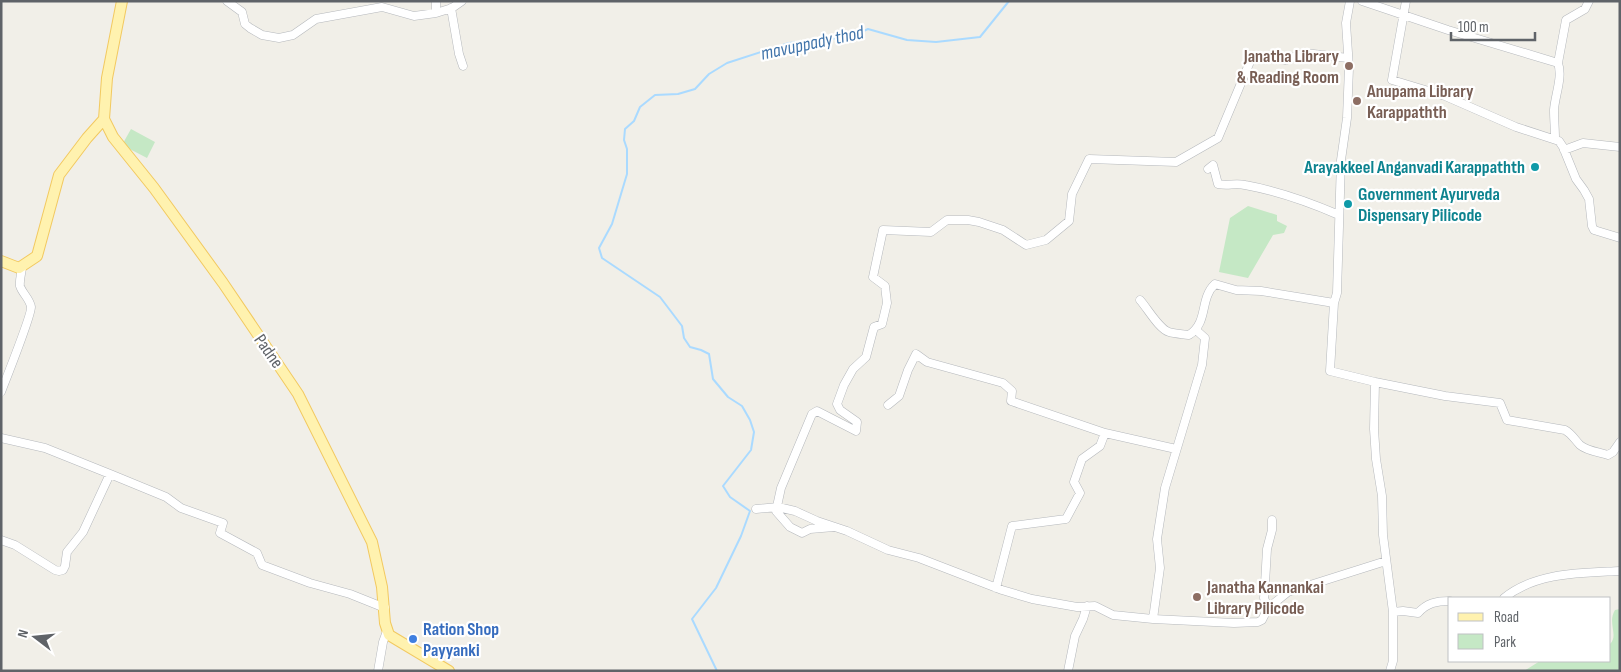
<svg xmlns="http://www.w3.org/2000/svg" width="1621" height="672" viewBox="0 0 1621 672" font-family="'Sofia Sans Condensed',sans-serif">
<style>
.green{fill:#c5e8c5}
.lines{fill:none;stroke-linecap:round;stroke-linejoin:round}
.stream{stroke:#aadaff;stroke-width:2}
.minor-casing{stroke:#b5b8bc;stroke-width:9}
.major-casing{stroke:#f2c960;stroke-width:12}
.minor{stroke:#fff;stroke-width:8}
.major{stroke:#fff2af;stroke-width:10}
.education-dot{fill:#8d6e63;stroke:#fff;stroke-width:2}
.culture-dot{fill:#0f9aa8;stroke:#fff;stroke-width:2}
.shop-dot{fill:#3f7fe0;stroke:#fff;stroke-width:2}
.labels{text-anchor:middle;stroke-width:4.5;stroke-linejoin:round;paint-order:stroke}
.education-label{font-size:18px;font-weight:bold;fill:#785e54;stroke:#fff;text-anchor:start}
.culture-label{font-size:18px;font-weight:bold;fill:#0d838f;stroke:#fff;text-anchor:end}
.street-label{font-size:18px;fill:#5f6368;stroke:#fff}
.shop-label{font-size:18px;font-weight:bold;fill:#366cbe;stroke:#fff;text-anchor:start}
.water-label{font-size:19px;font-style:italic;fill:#4174aa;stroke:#fff}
</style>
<rect width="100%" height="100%" fill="#f1efe8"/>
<path class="green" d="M131,129l24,13 -8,16 -25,-13z
M1248,206l29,9v6l10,5 -3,7 -11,2 -25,43 -29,-6 11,-54z
M1620,609v62h-96l16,-10h70v-17c9,-9 -3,-21 5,-34z"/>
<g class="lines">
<path class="stream" d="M717,671l-25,-52 24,-31 25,-52 9,-25 -20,-14 -7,-11 28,-36 3,-18 -4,-12 -8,-14 -14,-9 -15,-18 -4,-25 -8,-4 -11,-3 -6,-9 -2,-12 -22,-29 -58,-39 -3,-10 13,-24 15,-50v-25l-3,-9 1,-11 9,-8 6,-14 15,-12 23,-1 17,-5 14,-15 18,-11 62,-20 61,-6 18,-8 39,11 29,2 44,-5 29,-36"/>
<defs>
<path id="minor" d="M227,1l15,11 3,12 5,4 12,7 17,3 14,-3 23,-16 66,-12 32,9 22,-3 16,-5 10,-7
M436,1v12
M1350,1l-4,22 3,45 -2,50 -6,42 -4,133 -3,10 -4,68 45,11 -1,47 2,30 6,37 1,39 10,77v49l-3,10
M1362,1l86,29 110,33c5,14 -3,32 -4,47 0,10 1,19 1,29
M1406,1l-14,79 53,16 71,31 43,14 4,6 13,32 8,11 5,9 3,27 2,4 26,8
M451,8l8,46 4,12
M1558,63l8,-43 19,-11 4,-8
M1564,150l19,-7 37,4
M1208,169l5,-4 5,19c9,2 18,-1 27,1 33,6 64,17 94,30
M1140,300c8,9 19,29 29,32 6,2 14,2 20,3 20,-13 10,-36 26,-51l21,6 25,1 73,12
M1375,382l70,14 55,7 7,17 58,10c7,4 10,10 15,15 7,6 19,7 28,10l5,-3 7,-10
M1,392c5,-13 31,-78 30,-85 -1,-8 -9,-14 -11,-21 -1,-6 2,-14 2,-20
M888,405l11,-9 9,-26 8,-16 11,8 76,21 9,8 -1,10 94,32 -5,13 -18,13 -8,23 6,11 -14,26 -54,7 -16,62
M1105,433l71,16
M1,438l44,10 65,26
M756,509l22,-2 17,4 22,10 30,10 41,19 31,8 83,32 30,9 45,8 18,-1 18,9 40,4 7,-51 -3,-29 8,-51 37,-123 3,-27 -9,-8
M834,527l-24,2 -8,4 -12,-6 -14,-16 5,-23 31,-74 5,-3 39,20 1,-9 -17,-12 -3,-6 7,-19 9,-16 13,-12 8,-30 8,-3 5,-21 -2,-17 -12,-9 10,-47 48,2 16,-12h21l11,2 24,8 23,15 20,-5 23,-19 3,-27 17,-35 87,3 42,-24 34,-81 34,3 19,-7 43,5
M1,540l14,5 40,25 4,1 4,-1 2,-4 2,-14 16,-20 27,-58 56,23 15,11 42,15 -3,10 37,20 5,12 48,18 40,11 35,14
M1504,598c32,-26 77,-25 116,-27
M1268,608l-4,-10 1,-14 2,-35 5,-19v-10
M1393,612l10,-1 15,2c9,-10 18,-12 32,-12
M1153,619l81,4 24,-1 4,-2 6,-12 20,-16 98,-31
M378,671l5,-29 4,-11
M1068,671l7,-35 8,-17 4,-13"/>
<path id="major" d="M104,119l9,18 41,51 69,95 75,111 74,148 10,45 3,36 4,12 60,36
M1,261l18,7 18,-12 22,-81 28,-37 17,-19 3,-41 15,-77"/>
</defs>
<use href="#minor" class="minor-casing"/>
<use href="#major" class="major-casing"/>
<use href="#minor" class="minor"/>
<use href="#major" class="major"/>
</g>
<g class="education-dot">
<circle cx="1349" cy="66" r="5"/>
<circle cx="1357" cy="101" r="5"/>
<circle cx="1197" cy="597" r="5"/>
</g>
<g class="culture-dot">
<circle cx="1535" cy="167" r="5"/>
<circle cx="1348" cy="204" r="5"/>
</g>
<circle class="shop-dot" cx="413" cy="639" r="5"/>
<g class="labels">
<g class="education-label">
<text x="1339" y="62" text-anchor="end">Janatha Library<tspan x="1339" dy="21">&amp; Reading Room</tspan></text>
<text x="1367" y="97">Anupama Library<tspan x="1367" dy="21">Karappathth</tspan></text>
<text x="1207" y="593">Janatha Kannankai<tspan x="1207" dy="21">Library Pilicode</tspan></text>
</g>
<g class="culture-label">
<text x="1525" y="173">Arayakkeel Anganvadi Karappathth</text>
<text x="1358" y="200" text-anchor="start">Government Ayurveda<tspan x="1358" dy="21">Dispensary Pilicode</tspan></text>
</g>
<g class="street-label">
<text transform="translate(269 351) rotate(55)" y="6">Padne</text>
</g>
<g class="shop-label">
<text x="423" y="635">Ration Shop<tspan x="423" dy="21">Payyanki</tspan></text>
</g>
<g class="water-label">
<text transform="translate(812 42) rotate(-12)" y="7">mavuppady thod</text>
</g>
</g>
<rect width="1621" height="672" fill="none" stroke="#5f6368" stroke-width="5"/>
<rect x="1448" y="597" width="162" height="65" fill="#ffffff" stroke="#bfc1c3"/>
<rect x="1458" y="613" width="25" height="8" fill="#fff2af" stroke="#bfc1c3"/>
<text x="1494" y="622" font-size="15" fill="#5f6368">Road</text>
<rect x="1458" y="634" width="25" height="15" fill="#c5e8c5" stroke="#bfc1c3"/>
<text x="1494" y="647" font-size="15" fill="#5f6368">Park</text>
<g transform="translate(35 637) rotate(286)" stroke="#ffffff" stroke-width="4" paint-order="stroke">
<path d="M0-4L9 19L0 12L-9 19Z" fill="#5f6368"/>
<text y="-8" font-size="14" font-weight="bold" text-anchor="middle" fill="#5f6368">N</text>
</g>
<path d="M1451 32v8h84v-8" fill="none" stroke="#5f6368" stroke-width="2.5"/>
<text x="1458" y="32" font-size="15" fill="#5f6368" stroke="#ffffff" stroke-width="4" paint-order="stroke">100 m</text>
</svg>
